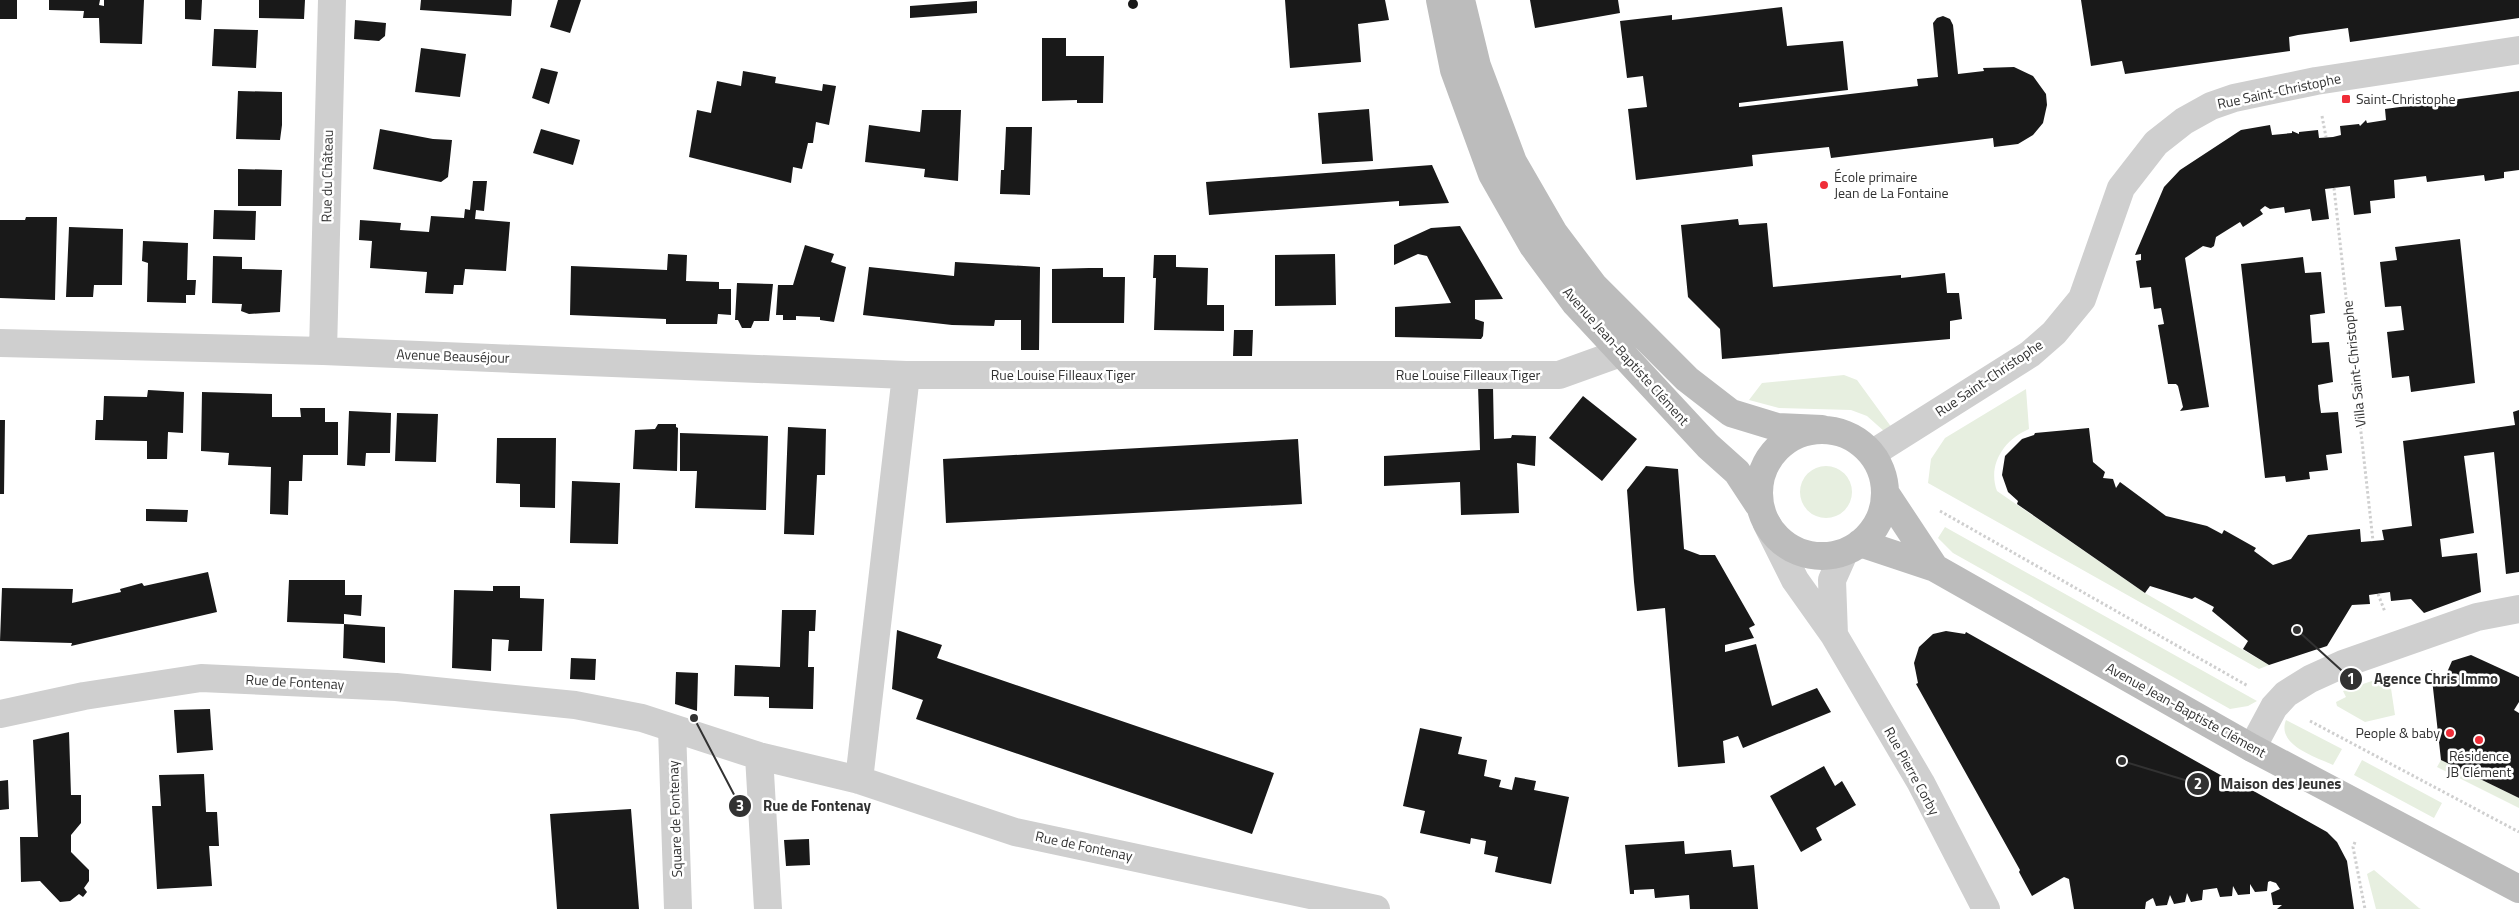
<svg xmlns="http://www.w3.org/2000/svg" width="2519" height="909" viewBox="0 0 2519 909" font-family="'Titillium Web',sans-serif">
<style>
.green{fill:#e7efe0}
.building{fill:#191919}
.lines{fill:none;stroke-linecap:round;stroke-linejoin:round}
.path{stroke:#cfcfcf;stroke-width:3;stroke-dasharray:2.5 2.5;stroke-linecap:butt}
.street{stroke:#cfcfcf;stroke-width:28}
.secondary{stroke:#bcbcbc;stroke-width:28}
.poi-dot{fill:#f02d38;stroke:#fff;stroke-width:2}
.labels{text-anchor:middle;stroke-width:5;stroke-linejoin:round;paint-order:stroke}
.street-label{font-size:14px;fill:#323232;stroke:#fff}
.poi-label{font-size:14px;fill:#323232;stroke:#fff;text-anchor:start}
.leader{fill:none;stroke:#323232;stroke-width:2}
.callout-dot{fill:#323232;stroke:#fff;stroke-width:2}
.mark-label{font-size:15px;text-anchor:middle;font-weight:bold;fill:#fff}
.callout-label{font-size:15px;text-anchor:middle;font-weight:bold;fill:#323232;stroke:#fff;stroke-width:5;stroke-linejoin:round;paint-order:stroke}
</style>
<rect width="100%" height="100%" fill="#fff"/>
<path class="green" d="M1844,375l13,5 35,48 -7,4 -18,-16 -16,-6 -72,-2 -30,-8 13,-17z
M2026,389l3,40c-24,10 -42,35 -32,62l148,102 124,72 -10,4 -331,-186 3,-24 14,-21z
M1800 492a26 26 0 1 1 52 0a26 26 0 1 1-52 0Z
M1945,527l312,174 -9,5 -18,3 -277,-156 -15,-15z
M2389,675l6,40 -30,7 -28,-16 -1,-4 10,-5 -3,-6z
M2286,720l56,29 -9,16c-17,-8 -57,-20 -47,-45z
M2362,760l80,43 -8,15 -80,-43z
M2441,760l78,38v10l-82,-41z
M2374,870l45,38 2,1h-45l-9,-35z"/>
<path class="building" d="M1128 4a5 5 0 1 1 10 0a5 5 0 1 1-10 0Z
M0,0h17v19h-17z
M49,0h51l-1,5 5,1v-6h40l-2,44 -42,-1 -1,-25h-16l1,-7 -35,-1z
M185,0h17l-1,20 -16,-1z
M259,0h46l-1,19 -45,-1z
M421,0h91l-1,16 -91,-6z
M558,0h23l-11,33 -20,-6z
M1285,0h100l4,20 -31,4 3,38 -71,6z
M1530,0h88l2,13 -85,15z
M2081,0h438v18l-169,24 -2,-14 -50,7 -9,2 1,14 -165,23 -3,-13 -31,5z
M977,1v12l-67,5v-12z
M1782,7l5,39 56,-5 5,49 -109,13v4l179,-21 -1,-7 21,-2 -5,-54 4,-5 6,-2 7,3 3,6 5,49 26,-3 -1,-3 31,-1 19,9 13,18 1,11 -4,18 -10,12 -15,9 -24,3 -1,-9 -162,20 -2,-11 -77,8 1,11 -117,14 -8,-71 19,-2 -4,-31 -16,2 -7,-57 52,-6v5z
M355,20l31,3 -1,13 -6,5 -25,-2z
M214,29l44,1 -2,38 -44,-2z
M1042,38h24v18h38l-1,47h-26v-3l-35,1z
M421,48l45,6 -6,43 -45,-5z
M541,68l17,4 -9,32 -17,-6z
M743,71l33,6 -1,6 47,8 1,-7 13,2 -7,39 -13,-3 -3,21h-5l-6,26 -9,-2 -2,16 -102,-26 8,-47 14,3 6,-32 24,5z
M238,91l44,1v33l-2,15 -44,-1z
M2519,91v79l-15,2v6l-19,3 -1,-6 -57,7 -1,-6 -32,4 1,18 -25,3 1,12 -17,2 -4,-29 -25,3 4,30 -17,2 -2,-12 -25,4 -1,-6 -14,2 -5,-3 -5,4 3,4 -20,13 -3,-5 -24,15 -2,9 -3,2 -8,-2 -18,12 24,149 -29,4 3,-4 -5,-21 -2,-2h-8l-10,-59 6,-1 -3,-16 -7,1 -3,-22 -11,1 -4,-27 5,-1v-6l-6,1 29,-68 16,-17 61,-40 29,-5 2,10 20,-2v-2l7,3v-2l19,-2 1,8 14,-1 8,-2 -1,-9 19,-2 1,2 6,-6 1,3 19,-3 -1,-11z
M1369,109l4,52 -51,3 -4,-51z
M922,110h39l-3,71 -34,-4 1,-8 -60,-7 4,-37 51,7z
M1006,127h26l-2,68 -30,-1 1,-24h3z
M380,129l53,10 19,1 -4,37 -7,5 -68,-13z
M541,129l39,11 -7,25 -40,-12z
M1432,165l17,38 -50,3v-5l-190,14 -3,-33z
M238,169l44,1 -1,36h-43z
M473,181h14l-3,30 -8,-1 -1,9 35,3 -4,49 -41,-2 -2,16h-9l-1,9 -28,-1 2,-21 -57,-4 2,-27 -13,-1 1,-20 41,3 -1,7 29,2 2,-16 33,2 1,-9 5,1z
M214,210l42,1 -1,29 -42,-1z
M26,217h31l-2,83 -55,-2v-78h25z
M1738,219l1,6 28,-2 6,64 128,-12v3l44,-5 2,20h12l3,26 -12,2v18l-228,20 -2,-30 -32,-32 -7,-72z
M1460,226l43,73 -28,1v19l9,3 -1,14 -2,3 -86,-2v-30l56,-4 -24,-47 -9,-2 -24,11v-20l37,-17z
M69,227l54,2 -1,56h-28l-1,12h-27z
M2460,239l15,144 -64,9 -2,-16 -17,2 -5,-46 17,-2 -3,-24 -16,1 -5,-45 17,-2 -2,-13z
M143,241l45,2 -1,37h9l-1,15h-9v8l-39,-1 1,-39 -6,-2z
M805,245l29,9 -3,8 15,5 -12,55 -14,-2v-3l-24,-1v4h-13v-5h-7l2,-30h15z
M668,254l19,1 -1,26 33,1v7h12v26l-13,-1 -1,10h-51v-5l-96,-4 1,-49 96,4z
M1335,254l1,51 -61,1v-51z
M1154,255h22v12l32,1 -1,37h17v26l-70,-1 2,-52h-3z
M213,256l29,1v12l40,1 -2,42 -31,2 -8,-3 1,-7 -30,-1z
M2303,257l2,16 16,-1 4,41 -15,2 2,28 17,-1 4,40 -15,3 1,14 2,14 17,-1 4,41 -16,2 2,15 -19,2 1,7 -24,3 -1,-6 -20,2 -24,-214z
M955,262l85,5 -1,83h-18v-30h-26l-1,6 -42,-1 -89,-10 6,-48 85,9z
M1089,268h14v9h22l-1,46h-72v-54z
M737,283l36,1 -4,37h-15l-3,7h-9l-4,-8h-3z
M1234,330h19l-1,26h-19z
M1478,385l15,1 1,53 17,-1 1,-3 24,1 -1,30 -18,-3 2,50 -58,2 -1,-33 -76,4v-30l96,-6z
M148,390l36,2 -1,41 -15,-1 -1,27h-20v-18l-52,-1 1,-20h7l1,-24 43,1z
M202,392l70,2v23h29l-1,-9h25v14h13v33h-35l-1,26h-13l-1,34 -18,-1 1,-47 -43,-2 1,-12 -28,-2z
M1583,396l54,43 -35,42 -53,-43z
M2519,410v162l-13,2 -12,-122 -30,4 10,77 -34,6 2,18 35,-4 4,39 -57,21 -13,-14 -20,2 -1,-9 -21,3 1,9 -18,1 -25,41 -58,19 -26,-16 5,-8 -36,-30 2,-4 -19,-10 -3,2 -42,-13 -5,7 -128,-89 1,-3 -10,-9 -6,-17 3,-19 17,-17 12,-4 1,-2 54,-5 4,34 12,10 -2,6 10,1 3,9 4,-6 46,34 41,10 15,8 2,-4 32,18 -2,3 19,14 18,-6 17,-24 52,-6 1,13 12,-1 11,-1 -2,-10 30,-4 -9,-85 112,-16 -2,-13z
M349,411l42,2 -1,40h-24l-1,13 -18,-1z
M397,413l41,1 -2,48 -41,-1z
M0,420h5l-1,74h-4z
M658,424h18v3l2,1 -1,43 -44,-2 2,-39 20,-1z
M788,427l38,2 -1,46h-8l-3,60 -30,-1z
M680,433l88,3 -2,74 -71,-2 2,-37h-17z
M497,438h59l-1,70 -35,-1v-23l-24,-1z
M1298,439l4,65 -356,19 -3,-64z
M1646,466l32,3 6,80 16,6h15l40,70 -6,3 5,10 -29,7v7l31,-8 16,62 45,-18 14,24 -88,36 -5,-12 -15,5 2,22 -47,4 -13,-159 -28,3 -3,-29 -7,-92z
M572,481l48,2 -2,61 -48,-1z
M146,509l42,1 -1,12 -41,-1z
M208,572l9,40 -146,34 1,-3 -72,-2 2,-53 71,1 -1,14 49,-11 -1,-3 22,-6 2,3z
M289,580h56v15h17l-1,21 -17,-2v10l-57,-2z
M493,586h27v12l24,1 -2,52h-34l1,-11 -17,-1 -1,32 -39,-3 2,-78 39,1z
M782,610h34l-1,21h-6l-1,36h6l-1,42 -44,-1v-11l-35,-1 1,-31 45,2z
M344,624l41,3v36l-42,-5z
M897,630l45,15 -5,13 337,115 -22,61 -336,-115 7,-19 -31,-11z
M1946,631l19,3 1,-2 283,159 1,-2 77,43 10,10 10,19 7,48h-77l5,-4h-9l-2,-12 9,-4 -4,-6 -6,-2 -2,1 -1,9 -12,1 -5,-8v10l-12,1 -5,-9 -1,10 -12,1 -3,-9 -14,2 -1,10 -11,2 -4,-9 -2,9 -11,2 -4,-9 -3,10 -11,1 -3,-8 -2,1 -5,3 -1,7h-71l-5,-30 -5,-2 -32,19 -13,-24 1,-2 -104,-186 2,-1 -4,-20 5,-16 14,-13z
M2471,655l48,22v25l-5,8 5,3v85l-78,-38 -10,-90 14,7 7,-16z
M571,658l25,1 -1,21 -25,-1z
M676,672l22,1 -1,38 -22,-7z
M210,709l3,41 -36,3 -3,-43z
M1420,728l42,9 -4,17 29,6 -3,16 17,4 -2,7 13,3 3,-13 21,4 -2,9 35,7 -18,87 -56,-12 3,-15 -14,-3 2,-13 -15,-3 -1,6 -50,-11 5,-22 -22,-5z
M69,732l2,63h10v28l-10,12v17l18,18v11l-5,7 3,4 -4,5 -4,-3 -9,7 -10,1 -20,-21 -19,1 -1,-45h18l-5,-97z
M1824,766l11,20 7,-5 14,24 -40,23 6,12 -21,12 -31,-56z
M204,774l2,38h11l2,34h-10l3,40 -55,3 -5,-83h9l-2,-31z
M8,780l1,29 -9,1v-29z
M631,809l8,100h-82l-7,-95z
M809,839l1,26 -24,1 -2,-26z
M1684,841l1,13 46,-4 2,17 21,-2 4,44h-68l-1,-14 -34,3 -1,-9 -20,1v4h-4l-5,-49z"/>
<g class="lines">
<path class="path" d="M2322,116l4,21
M2334,188l39,353
M1940,511l308,175
M2378,594l7,18
M2310,721l209,111
M2355,842l-2,5 12,62"/>
<path class="street" d="M0,343l323,8 583,24
M323,351l9,-351
M1873,453l157,-99 24,-21 28,-34 39,-111 35,-45 28,-22 27,-15 23,-8 82,-17 203,-31
M1767,524l28,56 39,55 87,148 65,126
M1834,635l-2,-55 12,-27
M0,714l84,-18 117,-18 195,9 179,18 67,13 117,38 100,24 156,52 361,77
M672,728l6,181
M2252,748l22,-41 12,-13 24,-15 33,-15 134,-47 42,-8
M759,756l9,153
M859,780l47,-405h653l64,-23"/>
<path class="secondary" d="M1440,0l14,70 38,104 41,72 42,57 133,143 29,26 21,32
M1461,0l16,66 36,96 41,71 40,53 93,93 44,34 46,14 45,2
M1759 493a63 63 0 1 1 126 0a63 63 0 1 1-126 0Z
M1886,494l49,74
M1860,543l75,25 317,180 267,141"/>
</g>
<g class="poi-dot">
<rect x="2341" y="94" width="10" height="10" rx="2.5"/>
<circle cx="1824" cy="185" r="5"/>
<circle cx="2450" cy="733" r="5"/>
<circle cx="2479" cy="740" r="5"/>
</g>
<g class="labels">
<g class="street-label">
<text transform="translate(2279 91) rotate(-12)" y="5">Rue Saint-Christophe</text>
<text transform="translate(327 176) rotate(-89)" y="5">Rue du Château</text>
<text transform="translate(453 356) rotate(2)" y="5">Avenue Beauséjour</text>
<text transform="translate(1626 356) rotate(48)" y="5">Avenue Jean-Baptiste Clément</text>
<text transform="translate(2354 364) rotate(-96)" y="5">Villa Saint-Christophe</text>
<text x="1063" y="380">Rue Louise Filleaux Tiger</text>
<text x="1468" y="380">Rue Louise Filleaux Tiger</text>
<text transform="translate(1989 378) rotate(-34)" y="5">Rue Saint-Christophe</text>
<text transform="translate(295 682) rotate(3)" y="5">Rue de Fontenay</text>
<text transform="translate(2186 710) rotate(29)" y="5">Avenue Jean-Baptiste Clément</text>
<text transform="translate(1912 771) rotate(61)" y="5">Rue Pierre Corby</text>
<text transform="translate(675 819) rotate(-92)" y="5">Square de Fontenay</text>
<text transform="translate(1084 846) rotate(12)" y="5">Rue de Fontenay</text>
</g>
<g class="poi-label">
<text x="2356" y="104">Saint-Christophe</text>
<text x="1834" y="182">École primaire<tspan x="1834" dy="16">Jean de La Fontaine</tspan></text>
<text x="2440" y="738" text-anchor="end">People &amp; baby</text>
<text x="2479" y="761" text-anchor="middle">Résidence<tspan x="2479" dy="16">JB Clément</tspan></text>
</g>
</g>
<path class="leader" d="M2297 630L2351 679M2122 761L2198 784M694 718L740 806"/>
<g class="callout-dot">
<circle cx="2297" cy="630" r="5"/>
<circle cx="2122" cy="761" r="5"/>
<circle cx="694" cy="718" r="5"/>
<circle cx="2351" cy="679" r="12"/>
<circle cx="2198" cy="784" r="12"/>
<circle cx="740" cy="806" r="12"/>
</g>
<g class="mark-label">
<text x="2351" y="684">1</text>
<text x="2198" y="789">2</text>
<text x="740" y="811">3</text>
</g>
<g class="callout-label">
<text x="2436" y="684">Agence Chris Immo</text>
<text x="2281" y="789">Maison des Jeunes</text>
<text x="817" y="811">Rue de Fontenay</text>
</g>
</svg>
